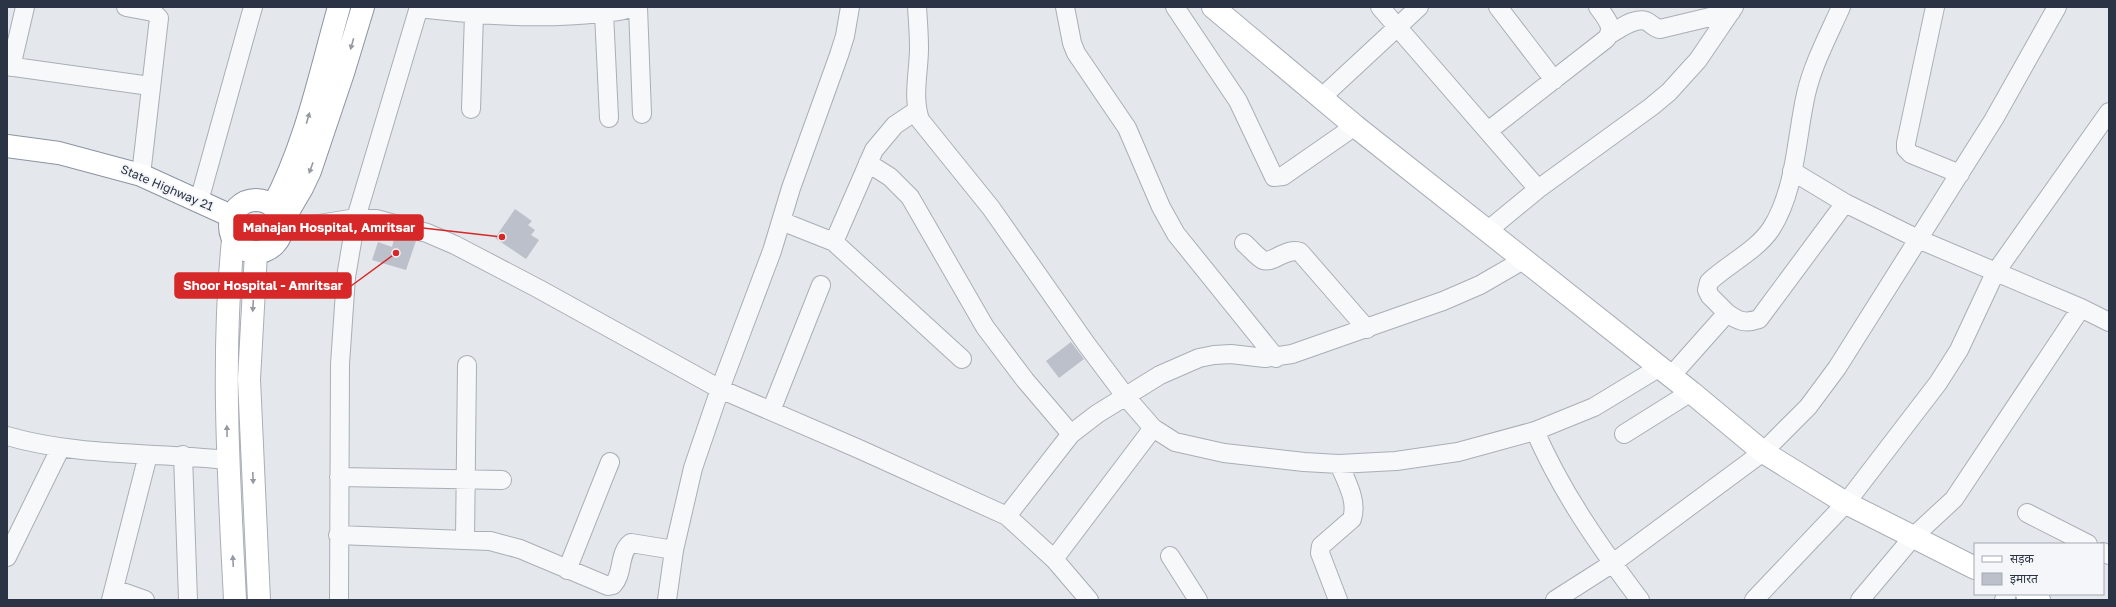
<svg xmlns="http://www.w3.org/2000/svg" width="2116" height="607" viewBox="0 0 2116 607" font-family="'Golos Text','Noto Sans Devanagari',sans-serif">
<style>
.building{fill:#bbc0ca}
.lines{fill:none;stroke-linecap:round;stroke-linejoin:round}
.street-casing{stroke:#a9aeb7;stroke-width:20}
.secondary-casing{stroke:#a9aeb7;stroke-width:24}
.highway-casing{stroke:#8b94a3;stroke-width:24}
.street{stroke:#f7f8fa;stroke-width:18}
.secondary{stroke:#fff;stroke-width:22}
.highway{stroke:#fff;stroke-width:22}
.oneway{fill:#959aa2}
.labels{text-anchor:middle;stroke-width:4;stroke-linejoin:round;paint-order:stroke}
.street-label{font-size:12px;fill:#2b3445;stroke:#f4f6f9}
.leader{fill:none;stroke:#d62828;stroke-width:1.5}
.callout-dot{fill:#d62828;stroke:#f4f6f9;stroke-width:1.5}
.callout{fill:#d62828;stroke:#d62828;stroke-width:1.5}
.callout-label{font-size:13px;text-anchor:middle;font-weight:bold;fill:#fff}
</style>
<rect width="100%" height="100%" fill="#e4e7ec"/>
<path class="building" d="M515,209l17,12 -4,4 7,5 -4,5 8,5 -13,19 -31,-21z
M395,235l21,6 -10,29 -34,-10 6,-18 14,5z
M1071,342l13,17 -25,19 -13,-17z"/>
<g class="lines">
<defs>
<path id="street" d="M126,7l27,5 6,6 -18,157
M638,7l4,107
M917,7c1,14 2,27 2,41 0,24 -7,48 1,72l71,88 96,137 39,52 27,31 22,14 49,11 80,9 35,2 57,-3 62,-9 77,-21 59,-24 66,-40
M1065,7l7,36 4,10 51,75 34,79 15,27 100,124
M1175,7l63,94 36,76 9,-1 72,-50
M1380,7l158,182
M1498,7l56,73
M1935,7l-29,136v6l5,5 49,20
M419,8c60,7 120,12 181,5 10,-1 23,-1 33,-6
M604,13l5,105
M1610,34c10,-5 24,-17 36,-13 5,2 8,7 14,8l71,-17
M7,66l143,20
M11,67l14,-60
M1322,97l97,-90
M471,109l3,-95
M1488,131l118,-92c10,-11 -1,-22 -8,-32
M868,163l22,14 20,20 75,130 40,53 46,54
M199,201l54,-194
M1845,203l73,36 163,69
M781,221l53,21 40,-92 21,-25 21,-14
M282,230l74,-12 20,1 51,14 28,12 84,44 181,100 139,60 148,67 47,43 35,41
M1487,231l51,-42 113,-82 18,-15 29,-32 36,-53
M834,242l128,117
M1244,243c6,5 13,14 19,17 10,4 23,-13 37,-8l67,77
M1727,313c11,8 18,11 32,6l86,-116 -53,-32
M1671,376l56,-63 -17,-17 -3,-6 2,-8c19,-18 47,-31 62,-53 25,-39 25,-91 35,-135 7,-30 22,-58 35,-87
M771,411l50,-126
M1535,431c27,62 65,116 105,169
M1624,434l67,-42
M7,436c73,21 146,16 221,24
M183,455l5,145
M339,477l163,3
M2027,513l61,31
M1007,516l64,-82 26,-20 63,-39 39,-17 15,-3 17,-1 34,4 27,-4 151,-53 37,-16 45,-26
M338,535l152,6 30,8 88,37 5,-1c11,-12 5,-32 18,-42l43,7
M465,540l2,-175
M2103,552l6,3
M1170,556l28,44
M7,557l53,-108
M1054,559l99,-131
M567,570l43,-108
M114,589l31,11
M111,600l37,-145
M339,600l1,-236 6,-87 10,-59 63,-211
M667,600l7,-50 19,-82 27,-79 52,-138 19,-63 48,-133 6,-19 5,-29
M1338,600l-18,-47 1,-7 31,-27c6,-18 -6,-38 -13,-55
M1555,600l58,-37 150,-111 45,-45 29,-39 157,-249 63,-112
M1754,600l92,-97 92,-120 21,-33 36,-77 114,-161
M1860,600l53,-63 41,-38 127,-191 28,14
M2004,600l3,-6"/>
<path id="secondary" d="M1213,7l142,119 336,266 72,60 83,51 129,65
M233,240c-12,120 -4,240 2,360
M256,253l-7,126 10,221
M2027,594l12,6"/>
<path id="highway" d="M7,146l52,7 82,22 90,41
M230 226a26 26 0 1 1 52 0a26 26 0 1 1-52 0Z
M273,206c33,-62 47,-132 66,-199
M282,222l20,-34 8,-17 33,-98 20,-66"/>
</defs>
<use href="#street" class="street-casing"/>
<use href="#secondary" class="secondary-casing"/>
<use href="#highway" class="highway-casing"/>
<use href="#street" class="street"/>
<use href="#secondary" class="secondary"/>
<use href="#highway" class="highway"/>
</g>
<defs><path id="oneway-solid" d="M-6-.8H1V-3.2L6.5 0L1 3.2V.8H-6Z"/></defs>
<g class="oneway">
<use href="#oneway-solid" transform="translate(352 44) rotate(106)"/>
<use href="#oneway-solid" transform="translate(308 118) rotate(-74)"/>
<use href="#oneway-solid" transform="translate(311 168) rotate(110)"/>
<use href="#oneway-solid" transform="translate(253 306) rotate(93)"/>
<use href="#oneway-solid" transform="translate(227 431) rotate(-91)"/>
<use href="#oneway-solid" transform="translate(253 478) rotate(88)"/>
<use href="#oneway-solid" transform="translate(233 561) rotate(-93)"/>
</g>
<g class="labels">
<g class="street-label">
<text transform="translate(167 188) rotate(23)" y="4">State Highway 21</text>
</g>
</g>
<path class="leader" d="M502 237L423 228M396 253L351 286"/>
<g class="callout-dot">
<circle cx="502" cy="237" r="4"/>
<circle cx="396" cy="253" r="4"/>
</g>
<g class="callout">
<rect x="234" y="215" width="189" height="25" rx="4"/>
<rect x="175" y="273" width="176" height="25" rx="4"/>
</g>
<g class="callout-label">
<text x="329" y="232">Mahajan Hospital, Amritsar</text>
<text x="263" y="290">Shoor Hospital - Amritsar</text>
</g>
<rect width="2116" height="607" fill="none" stroke="#2b3445" stroke-width="16"/>
<rect x="1974" y="543" width="130" height="52" fill="#f4f6f9" stroke="#a4a8b1"/>
<rect x="1982" y="556" width="20" height="6" fill="#ffffff" stroke="#a4a8b1"/>
<text x="2010" y="563" font-size="12" fill="#2b3445">सड़क</text>
<rect x="1982" y="573" width="20" height="12" fill="#bbc0ca" stroke="#a4a8b1"/>
<text x="2010" y="583" font-size="12" fill="#2b3445">इमारत</text>
</svg>
